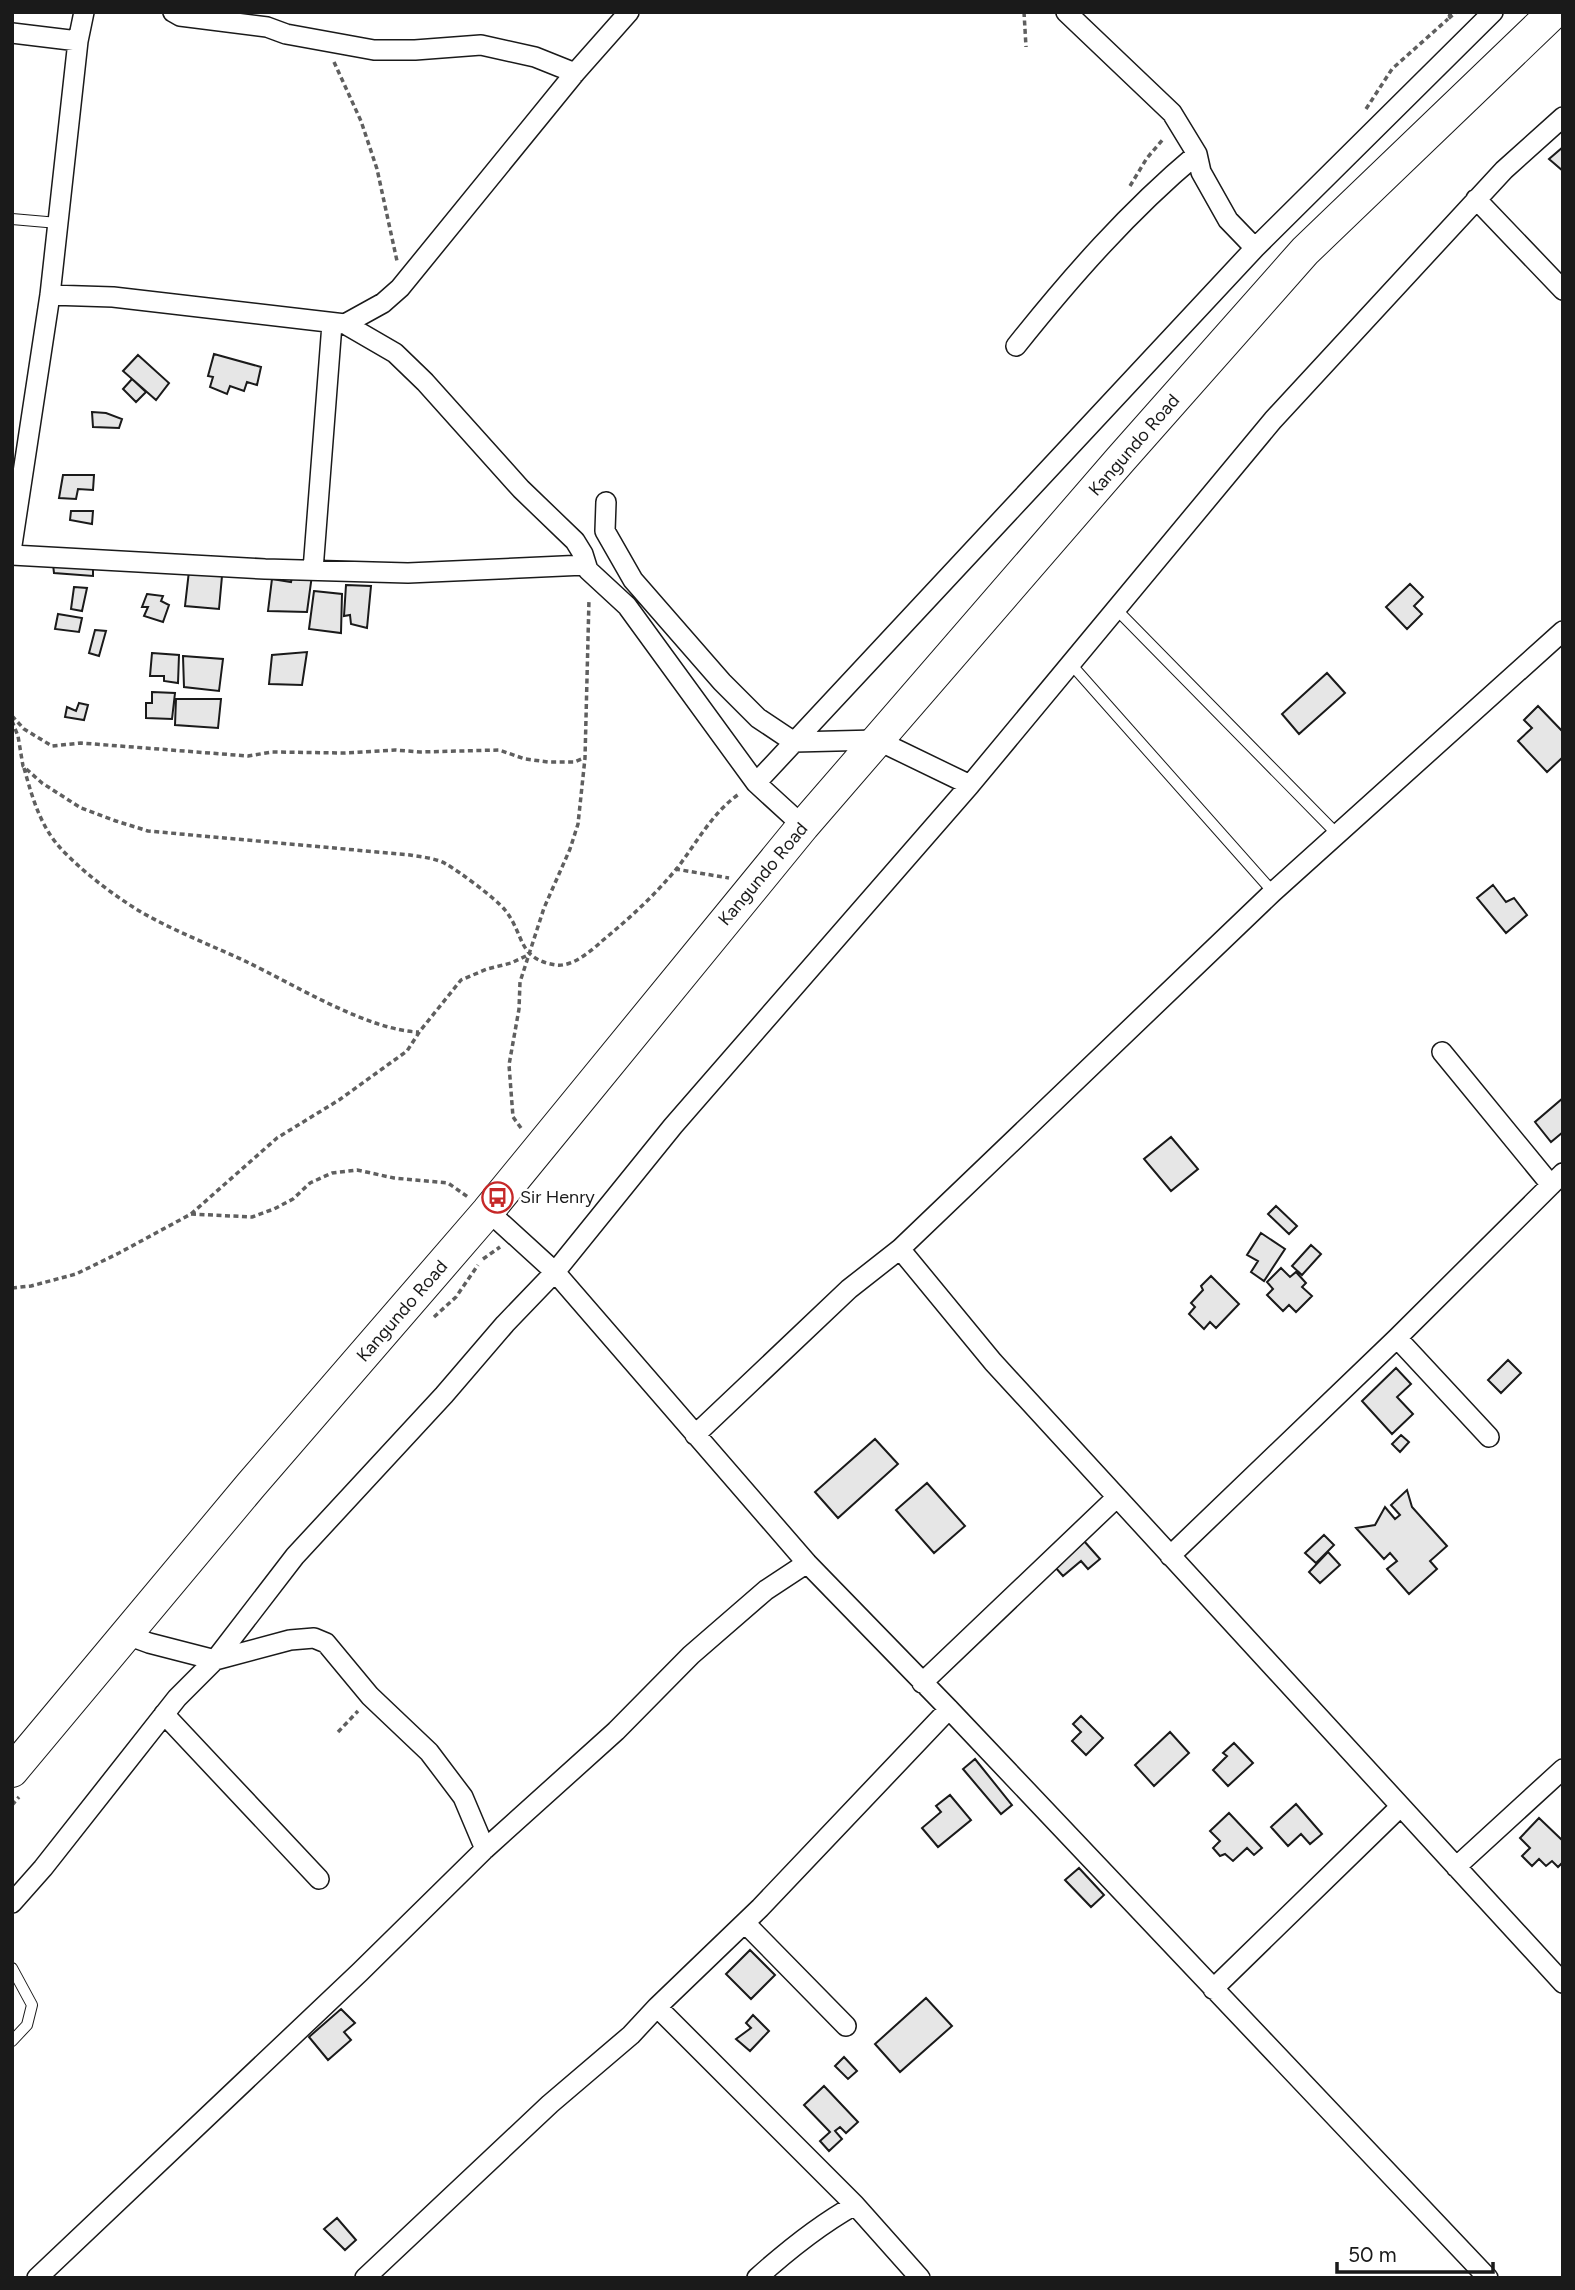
<svg xmlns="http://www.w3.org/2000/svg" width="1575" height="2290" viewBox="0 0 1575 2290" font-family="Figtree,sans-serif">
<style>
.building{fill:#e6e6e6;stroke:#1a1a1a;stroke-width:2}
.lines{fill:none;stroke-linecap:round;stroke-linejoin:round}
.service-casing{stroke:#1a1a1a;stroke-width:12}
.minor-casing{stroke:#1a1a1a;stroke-width:22}
.trunk-casing{stroke:#1a1a1a;stroke-width:34}
.path{stroke:#5f5f5f;stroke-width:3.5;stroke-dasharray:5 3.5;stroke-linecap:butt}
.service{stroke:#fff;stroke-width:10}
.minor{stroke:#fff;stroke-width:19}
.trunk{stroke:#fff;stroke-width:32}
.labels{text-anchor:middle;stroke-width:5;stroke-linejoin:round;paint-order:stroke}
.street-label{font-size:18px;fill:#1a1a1a;stroke:#fff}
.poi-label{font-size:18px;fill:#1a1a1a;stroke:#fff;text-anchor:start}
</style>
<rect width="100%" height="100%" fill="#fff"/>
<path class="building" d="M1563,147v24l-14,-12z
M214,354l47,13 -4,18 -10,-3 -3,9 -14,-5 -3,8 -17,-7 3,-10 -5,-1z
M138,355l31,28 -13,17 -33,-29z
M132,379l14,13 -10,10 -13,-13z
M92,412l14,1 16,6 -3,9 -26,-1z
M63,475h31l-1,15 -15,-1 -2,10 -17,-1z
M71,511h22l-1,13 -22,-4z
M53,564l40,1v11l-39,-3z
M189,571l33,5 -3,33 -34,-3z
M293,573l19,2 -5,37 -39,-1 4,-32 19,3z
M1410,584l13,13 -9,9 8,8 -15,15 -21,-22z
M346,585l25,1 -4,42 -16,-4 -1,-9 -6,1z
M74,587l13,1 -5,23 -11,-2z
M314,591l28,3 -1,39 -32,-4z
M147,594l16,2 -2,5 8,4 -6,17 -19,-6 4,-9h-6z
M58,614l24,4 -3,14 -24,-3z
M95,630l11,1 -7,25 -10,-3z
M307,652l-5,33 -33,-1 3,-29z
M152,653l27,2 -1,28 -14,-2v-5h-14z
M183,656l40,3 -4,32 -35,-4z
M1327,673l18,20 -46,41 -17,-20z
M152,692l23,1 -3,26 -26,-1v-15h6z
M176,699h45l-3,29 -43,-3z
M79,703l9,2 -4,15 -19,-3 2,-10 9,4z
M1538,706l25,26v25l-16,15 -29,-31 14,-13 -8,-8z
M1493,885l13,17 8,-4 13,17 -21,18 -29,-35z
M1563,1098v34l-12,10 -16,-20z
M1171,1137l27,32 -27,22 -27,-32z
M1276,1206l21,20 -8,8 -21,-20z
M1261,1233l24,16 -21,32 -13,-9 7,-11 -11,-6z
M1311,1245l10,9 -19,21 -10,-9z
M1281,1268l9,9 6,-5 10,11 -4,4 10,9 -16,16 -7,-7 -6,6 -16,-16 6,-6 -6,-7z
M1211,1276l28,28 -23,24 -6,-6 -6,7 -15,-15 6,-7 -4,-4 12,-13 -2,-4z
M1508,1360l13,13 -20,20 -13,-13z
M1396,1368l15,16 -14,13 16,17 -21,20 -30,-33z
M1401,1435l8,7 -9,10 -8,-8z
M875,1439l23,25 -60,54 -23,-26z
M927,1483l38,43 -31,27 -38,-43z
M1407,1490l5,17 35,39 -17,15 7,8 -28,25 -22,-25 10,-8 -7,-8 -6,6 -28,-31 19,-3 10,-18 10,12 5,-4 -9,-10z
M1324,1535l10,10 -18,18 -11,-10z
M1084,1541l16,18 -12,10 -7,-8 -18,15 -8,-9z
M1328,1552l12,13 -20,18 -11,-11z
M1081,1716l22,22 -17,17 -14,-14 9,-9 -8,-8z
M1170,1732l19,21 -35,33 -19,-21z
M1234,1743l19,20 -25,23 -15,-16 14,-14 -4,-3z
M975,1759l37,46 -11,9 -38,-45z
M950,1795l21,25 -33,27 -16,-19 19,-16 -5,-6z
M1296,1804l26,30 -12,10 -9,-10 -13,12 -17,-19z
M1229,1813l33,35 -8,7 -7,-7 -14,13 -8,-7 -5,2 -7,-8 7,-7 -10,-10z
M1539,1818l24,23v21l-5,5 -6,-6 -6,5 -7,-7 -7,7 -10,-10 8,-8 -10,-10z
M1079,1868l25,27 -13,12 -26,-27z
M750,1950l25,25 -24,24 -25,-25z
M926,1998l26,28 -52,46 -25,-28z
M341,2009l14,14 -11,9 7,8 -23,20 -19,-23z
M753,2015l16,16 -19,20 -14,-12 15,-11 -5,-5z
M844,2057l13,14 -9,8 -13,-13z
M824,2086l34,36 -12,11 -6,-6 -5,4 7,8 -13,12 -9,-10 10,-9 -26,-27z
M337,2218l19,22 -11,10 -21,-21z"/>
<g class="lines">
<defs>
<path id="service" d="M12,219l46,4
M1116,609l221,225
M1070,663l203,229
M12,1968l20,37 -5,20 -15,16"/>
<path id="minor" d="M173,12l7,4 87,11 19,7 88,16h41l66,-5 54,12 40,16
M1066,12l106,101 25,41 4,18 27,48 27,28
M12,33l66,8
M1476,199l87,91
M50,295l63,2 232,27 50,29 30,29 96,107 54,52 8,13 5,16 39,36 129,177 47,43
M345,324l38,-21 17,-15 175,-215 54,-61
M1016,346c55,-69 113,-135 181,-192
M606,502l-1,29 28,49 89,102 36,36 36,24 83,-2 93,45
M12,545l38,-250 28,-254 6,-29
M12,555l253,14 143,4 177,-8
M313,570l19,-246
M756,783l499,-535 238,-236
M1442,1052l109,133
M488,1211l67,61 252,291 142,146 539,569
M900,1249l93,113 570,621
M1397,1338l92,99
M695,1435l154,-146 51,-40 373,-357 290,-261
M1170,1556l227,-218 166,-165
M127,1635l22,8 66,17 80,-104 149,-161 61,-71 50,-52 118,-146 297,-341 303,-365 231,-250 59,-53
M922,1683l194,-185
M164,1714l155,165
M1456,1867l107,-98
M12,1903l31,-35 134,-170 38,-38 75,-20 24,-2 12,5 44,53 59,56 34,45 22,52
M745,1923l101,103
M1213,1989l187,-182
M37,2278l323,-306 125,-123 131,-118 75,-76 75,-65 41,-27
M365,2278l185,-174 81,-69 26,-28
M757,2278c31,-28 62,-53 98,-73
M920,2278l-65,-73 -198,-198 103,-99 189,-199"/>
<path id="trunk" d="M12,1771l239,-286 237,-274 315,-385 317,-366 185,-209 249,-239"/>
</defs>
<use href="#service" class="service-casing"/>
<use href="#minor" class="minor-casing"/>
<use href="#trunk" class="trunk-casing"/>
<path class="path" d="M1024,12l2,35
M1451,12l-3,7 8,-7
M334,62l27,59 16,48 20,92
M1366,109l26,-40 56,-50
M1130,186l17,-28 17,-20
M12,716l12,13 28,17 29,-3 167,13 24,-4 73,1 50,-3 25,2 79,-2 26,9 23,3h26l10,-4
M12,721l6,15 5,30 19,17 39,25 35,13 32,10 262,24c11,2 26,3 36,9 14,8 49,34 59,46 20,25 12,49 51,55 16,2 34,-13 46,-24 28,-23 53,-46 76,-74 19,-25 35,-55 61,-73
M24,768c9,32 17,61 41,85 22,22 46,40 71,56 35,21 75,36 111,53 46,22 122,69 172,70
M675,869l54,9
M521,1128l-8,-11 -4,-52 10,-56 1,-27 24,-74 26,-59 8,-25 7,-66 4,-159
M191,1214l61,3 22,-8 19,-10 17,-16 22,-10 25,-3 37,8 54,5 20,14
M483,1259l17,-12
M12,1288l19,-2 45,-12 43,-21 72,-39 86,-76 62,-38 68,-49 13,-20 41,-51 26,-11 24,-6 17,-8
M434,1317l22,-20 22,-32
M338,1732l20,-21
M12,1805l7,-8"/>
<use href="#service" class="service"/>
<use href="#minor" class="minor"/>
<use href="#trunk" class="trunk"/>
</g>
<defs>
<symbol id="bus-ring" viewBox="-11 -11 22 22"><circle r="9.5" fill="#fff" stroke="#c62828" stroke-width="1.5"/><path d="M-5-6H5V4H4V6H2V4H-2V6H-4V4H-5ZM-3.5-4V0h7V-4ZM-3.5 1.2v1.5H-2V1.2ZM2 1.2v1.5H3.5V1.2Z" fill="#c62828"/></symbol>
</defs>
<g fill-rule="evenodd">
<use href="#bus-ring" x="480" y="1180" width="35" height="35"/>
</g>
<g class="labels">
<g class="street-label">
<text transform="translate(1134 445) rotate(-49)" y="6">Kangundo Road</text>
<text transform="translate(763 874) rotate(-50)" y="6">Kangundo Road</text>
<text transform="translate(402 1311) rotate(-49)" y="6">Kangundo Road</text>
</g>
<g class="poi-label">
<text x="520" y="1203">Sir Henry</text>
</g>
</g>
<rect width="1575" height="2290" fill="none" stroke="#1a1a1a" stroke-width="28"/>
<path d="M1337 2262v10h156v-10" fill="none" stroke="#1a1a1a" stroke-width="3.5"/>
<text x="1348" y="2262" font-size="21" fill="#1a1a1a" stroke="#ffffff" stroke-width="5" paint-order="stroke">50 m</text>
</svg>
